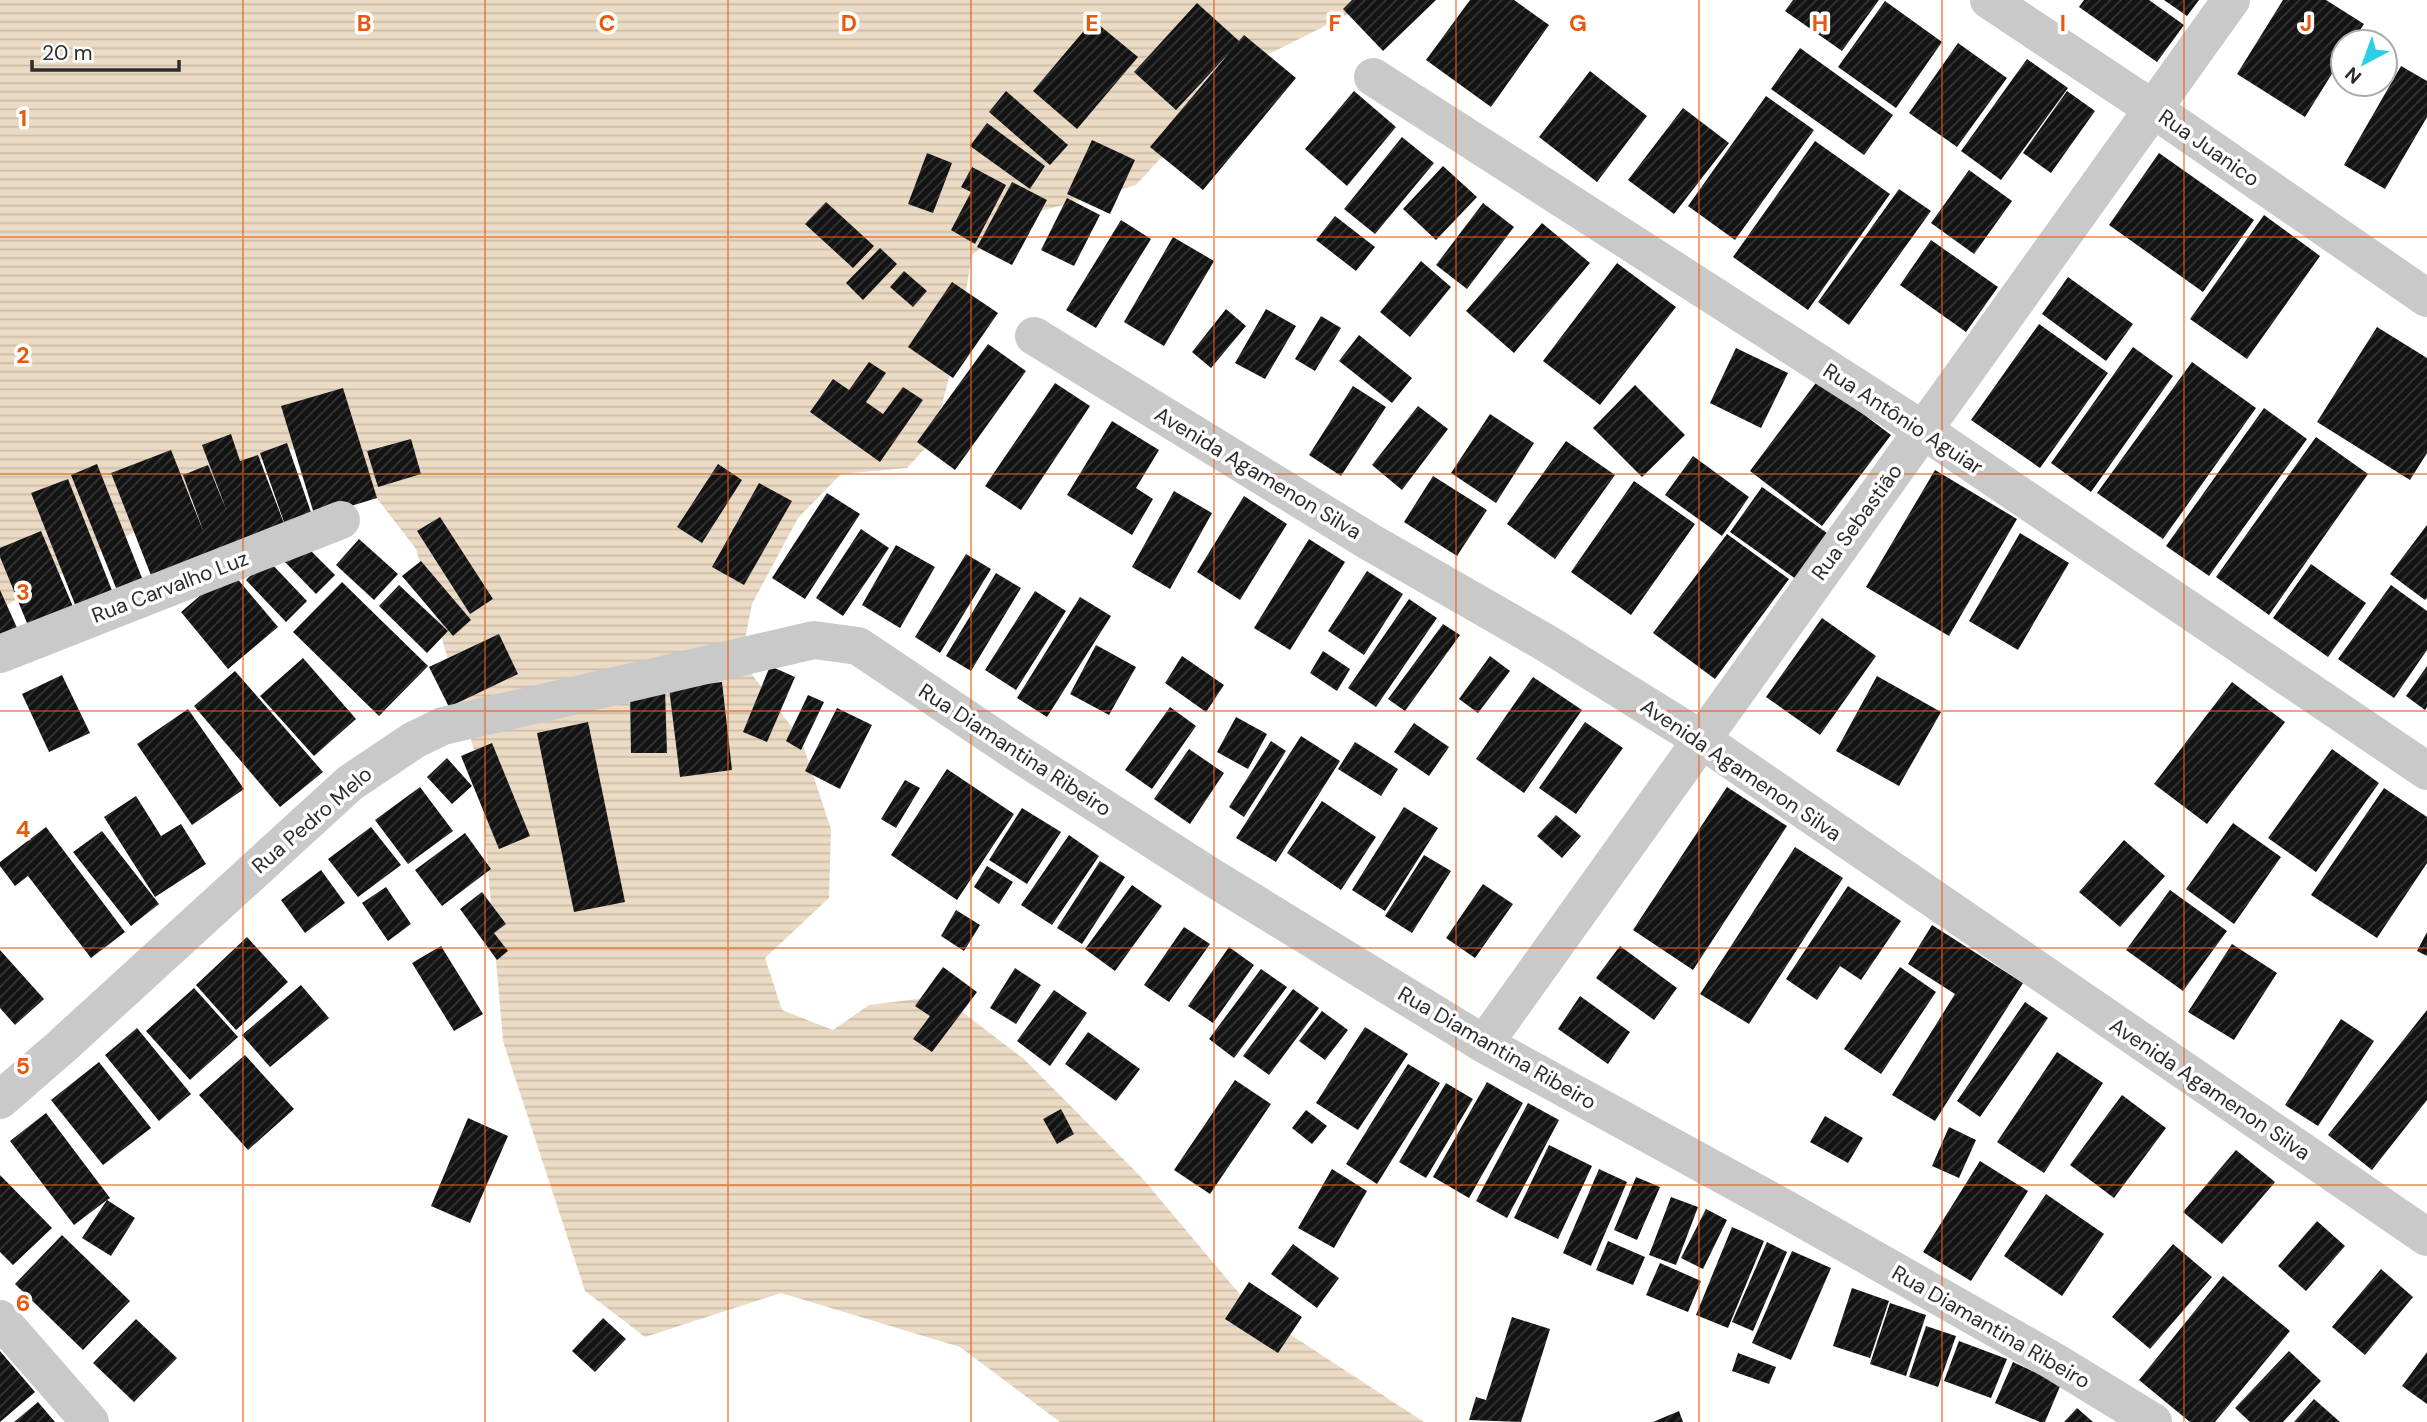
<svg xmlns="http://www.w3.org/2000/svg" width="2427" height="1422" viewBox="0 0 2427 1422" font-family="'DM Sans',sans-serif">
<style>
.water{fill:url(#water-rules)}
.building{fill:url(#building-hatch)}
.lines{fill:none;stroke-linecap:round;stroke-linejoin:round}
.minor{stroke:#c9c9c9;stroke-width:38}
.grid{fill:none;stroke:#e8590c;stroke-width:2;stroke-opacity:0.55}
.labels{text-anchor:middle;stroke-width:7;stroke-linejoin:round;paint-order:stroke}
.street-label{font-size:21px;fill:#2c2c2c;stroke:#fff}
.grid-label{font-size:23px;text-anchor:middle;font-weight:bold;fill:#e8590c;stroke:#fff;stroke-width:7;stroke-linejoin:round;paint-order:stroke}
</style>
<defs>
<pattern id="water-rules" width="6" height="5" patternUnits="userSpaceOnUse" patternTransform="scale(1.75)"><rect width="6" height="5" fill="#ebdbc5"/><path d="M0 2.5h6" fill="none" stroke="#cabca9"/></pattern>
<pattern id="building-hatch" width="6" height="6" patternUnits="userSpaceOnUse" patternTransform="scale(1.75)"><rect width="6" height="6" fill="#131313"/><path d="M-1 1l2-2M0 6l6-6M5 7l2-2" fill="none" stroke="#363636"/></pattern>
</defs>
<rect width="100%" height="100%" fill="#fff"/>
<path class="water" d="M0,0h1377l-132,66 -109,119 -117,32 -47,38 -17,101 -23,85 -25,27 -66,6 -43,44 -46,86 -11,56 60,79 30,90 -2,69 -64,60 17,52 51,20 36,-25 72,-9 83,63 119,120 110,131 171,112h-364l-100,-75 -179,-54 -136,44 -60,-46 -82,-250 -24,-274 -63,-218 -71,-92 -64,-9 -281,161z"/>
<path class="building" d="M1352,0h84l-53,51 -40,-42z
M1470,0h44l35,25 -58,82 -65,-47z
M1793,0h86l-37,51 -57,-40z
M2084,0h65l35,25 -27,37 -78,-55z
M2164,0h35l-12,16z
M2283,0h43l38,24 -12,18h-9v14l-38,61 -68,-43z
M1885,1l57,41 -46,66 -58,-41z
M1197,3l42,38 5,-6 52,43 -93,112 -53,-43 80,-95 -54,58 -42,-38z
M1093,20l45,37 -61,72 -44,-38z
M1958,43l49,35 -50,69 -48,-34z
M1800,48l93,67 -29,40 -93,-66z
M2027,59l41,29 -67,92 -40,-29z
M2401,66l26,15v36l-42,72 -41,-24z
M1590,71l57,45 -50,66 -58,-45z
M1006,91l62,54 -18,20 -61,-53z
M1354,91l42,36 -49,59 -42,-37z
M2067,91l28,20 -44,62 -28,-20z
M1766,96l48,34 -79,110 -47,-34z
M1683,108l46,35 -55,71 -46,-34z
M987,123l58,43 -15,23 -60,-43z
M1402,137l32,26 -59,71 -31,-25z
M1092,140l43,20 -25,54 -43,-20z
M1815,141l75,53 -82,116 -75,-53z
M927,153l25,10 -19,50 -25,-9z
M2159,153l95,67 -51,72 -94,-67z
M1443,166l34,31 -41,43 -33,-31z
M972,167l34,18 -31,59 -24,-14 20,-38 -10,-5z
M1969,170l43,31 -38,53 -43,-31z
M1012,182l35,18 -35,65 -35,-18z
M1899,189l32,22 -82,114 -31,-23z
M1067,198l33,17 -26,51 -33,-16z
M826,202l48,44 -21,22 -48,-44z
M1483,203l31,24 -47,62 -31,-24z
M2264,215l56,41 -73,103 -57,-40z
M1335,216l40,31 -19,24 -40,-31z
M1121,220l30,19 -55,89 -30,-18z
M1542,223l48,40 -76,90 -48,-42z
M1173,237l41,24 -50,85 -40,-24z
M1931,240l67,47 -32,45 -66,-47z
M880,248l17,16 -34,36 -17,-17z
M1421,261l30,26 -41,50 -30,-25z
M1617,263l59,44 -76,98 -57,-44z
M904,271l23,20 -14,16 -23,-20z
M2068,277l65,47 -27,37 -64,-47z
M952,282l46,31 -45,65 -45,-31z
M1226,309l20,17 -35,42 -19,-16z
M1266,309l30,17 -31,53 -30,-16z
M1321,316l20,12 -26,43 -20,-12z
M2039,324l69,49 -68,95 -69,-48z
M2377,327l50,31v95l-17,27 -93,-58z
M1359,335l53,43 -20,25 -53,-42z
M988,344l38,27 -71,99 -38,-28z
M2133,347l40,29 -82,116 -40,-29z
M1736,348l52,25 -27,55 -51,-25z
M869,362l17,11 -20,29 17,12 20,-27 20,13 -43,62 -70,-50 23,-33 16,11z
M2192,362l64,46 -93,131 -66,-46z
M1818,380l73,55 -69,91 -72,-55z
M1055,383l35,23 -69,104 -36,-24z
M1635,385l50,50 -43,42 -49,-49z
M1353,386l33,21 -45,69 -32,-21z
M343,388l34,110 -62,19 -34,-111z
M1418,406l30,23 -46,61 -30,-25z
M2264,408l43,31 -98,137 -43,-30z
M1490,414l44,29 -38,60 -45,-30z
M1112,421l47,29 -23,38 17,11 -21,36 -65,-40z
M231,434l9,27 18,-6 27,71 -133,52 -41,-105 60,-23 33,83 -21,-58 25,-10 18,44 -24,-64z
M2316,437l52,37 -99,141 -53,-38z
M411,439l10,35 -43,13 -11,-36z
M1566,441l49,34 -60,84 -48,-35z
M287,443l25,72 -27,10 -25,-72z
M1693,456l56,41 -27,39 -57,-41z
M97,464l47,119 -26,10 -47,-118z
M718,464l24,16 -40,63 -25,-16z
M1935,470l82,49 -68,117 -83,-49z
M1433,476l54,34 -30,46 -53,-34z
M68,479l45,114 -37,14 -45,-114z
M1634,481l61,43 -64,91 -60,-43z
M759,483l33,18 -48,84 -32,-18z
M1762,487l72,51 -31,46 -73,-52z
M1174,491l38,22 -42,76 -38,-22z
M827,493l33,21 -55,85 -33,-21z
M1244,496l43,28 -47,76 -43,-28z
M440,517l53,82 -23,15 -53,-83z
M2427,525v73l-2,2 -35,-26z
M861,529l28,19 -46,68 -27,-18z
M41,531l33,78 -45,19 -29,-71v-9z
M2020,533l49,30 -51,87 -49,-29z
M1727,534l62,45 -74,100 -62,-46z
M359,539l39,35 -24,26 -38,-35z
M1309,539l36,23 -55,88 -36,-22z
M303,543l32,32 -19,19 -32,-33z
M896,545l39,22 -35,61 -38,-23z
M966,554l25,15 -51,84 -25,-16z
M267,559l40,42 -21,21 -40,-42z
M421,561l50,59 -18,16 -51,-60z
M2311,564l55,39 -38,54 -55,-39z
M230,570l48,57 -50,42 -47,-57z
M1367,571l36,23 -39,61 -36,-24z
M996,573l25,15 -50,83 -25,-15z
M342,582l86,84 -49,50 -86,-84z
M399,585l49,46 -21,22 -48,-47z
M2391,585l36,26v39l-33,48 -56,-39z
M0,590l18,40 -18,8z
M1035,591l31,20 -50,79 -31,-20z
M1080,597l31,19 -64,101 -30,-19z
M1409,599l28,19 -61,89 -28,-19z
M1822,618l54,38 -56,79 -54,-38z
M1443,624l17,11 -55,76 -17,-12z
M499,634l19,40 -69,33 -20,-40z
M1096,645l40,22 -27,48 -39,-21z
M1323,651l27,18 -13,22 -27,-18z
M1182,656l42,29 -18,27 -41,-29z
M1490,656l20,15 -32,42 -19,-14z
M303,658l53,61 -42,37 -54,-60z
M770,666l25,11 -28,65 -24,-10z
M2427,666v41l-2,3 -19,-14z
M235,671l88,101 -43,35 -86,-101z
M62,675l28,58 -41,19 -27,-58z
M1877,676l64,36 -42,74 -63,-35z
M1533,677l49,33 -58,83 -48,-34z
M722,682l10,88 -52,7 -11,-89z
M2232,682l53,40 -78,102 -53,-40z
M630,689h35l2,64h-36z
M808,695l16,7 -23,48 -15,-9z
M1170,707l26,19 -44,63 -27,-19z
M837,708l35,17 -32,64 -35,-18z
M188,709l56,80 -52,36 -55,-81z
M1236,717l31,17 -19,35 -31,-17z
M588,722l37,180 -51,10 -37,-179z
M1585,722l38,26 -47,66 -37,-26z
M1414,723l35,24 -20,29 -35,-24z
M1301,736l39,25 -64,101 -40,-24z
M1271,741l15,10 -42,66 -15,-10z
M1355,742l43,27 -17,27 -43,-27z
M492,743l38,93 -31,13 -38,-93z
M1189,749l35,24 -34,51 -36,-25z
M2332,749l47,34 -63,89 -48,-34z
M447,758l25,28 -20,18 -25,-27z
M947,769l67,45 -57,86 -66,-45z
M905,780l15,8 -24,40 -15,-9z
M420,787l33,44 -45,33 -33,-44z
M1727,787l60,39 -94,144 -60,-40z
M2384,788l43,29v46l-50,75 -66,-43z
M136,796l25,40 20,-12 25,40 -51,33 -51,-80z
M1322,801l54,36 -35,53 -54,-37z
M1404,807l34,21 -53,83 -33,-21z
M1022,808l39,24 -34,52 -38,-24z
M1556,815l25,21 -19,22 -25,-22z
M2233,823l48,34 -47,67 -48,-35z
M46,827l79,105 -34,26 -63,-82 -13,10 -15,-20v-4z
M371,827l30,38 -43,32 -30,-38z
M102,831l57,73 -28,22 -58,-74z
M465,833l26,36 -49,37 -27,-36z
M1069,835l30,21 -47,69 -31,-20z
M2124,840l41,36 -45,51 -41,-35z
M1795,847l48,31 -94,146 -49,-30z
M1424,855l27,16 -39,62 -27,-17z
M1100,861l25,16 -43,67 -25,-16z
M987,866l26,16 -14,22 -25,-17z
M321,870l24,33 -40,30 -24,-33z
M1483,884l30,20 -38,54 -29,-20z
M1132,885l30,21 -47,65 -30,-22z
M1848,886l53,35 -40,59 -21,-14 -23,34 -31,-21z
M386,887l25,37 -23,17 -26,-38z
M2170,890l57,41 -44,60 -57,-41z
M482,892l24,32 -12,9 14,18 -11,9 -37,-51z
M956,910l24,15 -16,26 -23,-15z
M1932,925l91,58 -88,138 -43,-26 63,-101 -47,-30z
M1184,927l26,17 -41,58 -25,-17z
M2427,932v24l-10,-5z
M247,937l41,45 -52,48 -40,-45z
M2232,944l45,29 -43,67 -46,-28z
M441,946l42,68 -29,17 -42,-68z
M1620,946l57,42 -23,32 -58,-42z
M1229,947l25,18 -41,58 -25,-17z
M0,950l44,49 -29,26 -15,-17z
M943,967l34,25 -45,60 -19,-13 17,-23 -15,-10z
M1900,967l36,25 -55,82 -37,-25z
M1015,968l26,17 -25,39 -26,-16z
M1261,969l26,18 -53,71 -25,-19z
M301,985l28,33 -59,49 -28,-32z
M194,988l44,49 -48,43 -44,-49z
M1293,989l26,19 -50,67 -26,-19z
M1054,990l33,23 -37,53 -33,-25z
M1580,996l50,36 -22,32 -50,-35z
M2025,1002l23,16 -68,99 -23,-16z
M2427,1010v90l-55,70 -44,-35z
M1322,1011l26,19 -23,30 -26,-19z
M2341,1019l33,22 -56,85 -33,-21z
M1365,1027l43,27 -50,76 -42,-27z
M137,1028l54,66 -32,27 -54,-66z
M1088,1032l52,37 -24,32 -51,-37z
M2057,1052l46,31 -59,90 -47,-31z
M245,1055l49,54 -46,41 -49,-55z
M99,1062l52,66 -48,37 -52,-65z
M1408,1064l32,19 -63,101 -31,-20z
M1235,1080l36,24 -61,90 -36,-24z
M1487,1082l36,21 -54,95 -36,-21z
M1446,1083l27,16 -47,79 -27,-16z
M2122,1095l44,33 -52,70 -44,-33z
M1528,1103l31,17 -52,98 -31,-17z
M1061,1109l13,25 -17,10 -14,-25z
M1306,1110l21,16 -15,18 -20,-16z
M46,1113l64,85 -3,2 28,18 -24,38 -29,-18 25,-38 -33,25 -64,-84z
M1825,1116l38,22 -15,25 -38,-21z
M468,1118l40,18 -38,87 -39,-17z
M1949,1127l27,13 -17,38 -27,-12z
M1549,1145l43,21 -34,73 -44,-21z
M2236,1150l39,32 -53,62 -39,-32z
M1980,1161l48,30 -57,90 -48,-29z
M1332,1169l35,22 -33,57 -36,-20z
M1599,1169l28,13 -36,84 -28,-13z
M0,1175l52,53 -39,37 -13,-13z
M1636,1177l24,10 -23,53 -23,-10z
M2046,1194l58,40 -42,62 -58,-40z
M1671,1197l27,10 -22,58 -27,-10z
M1706,1209l21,11 -24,49 -22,-11z
M2317,1221l28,25 -39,45 -28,-25z
M1732,1227l32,14 -36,87 -32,-13z
M62,1235l68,66 -47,49 -68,-66z
M1608,1241l37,16 -12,28 -37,-15z
M1767,1242l20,10 -34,79 -21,-9z
M1293,1244l46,34 -22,30 -46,-34z
M2173,1244l39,33 -62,72 -38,-32z
M1792,1251l39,17 -40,92 -39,-17z
M1660,1263l41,18 -13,31 -42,-17z
M2381,1269l32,28 -48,58 -33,-28z
M2223,1276l67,55 -75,91h-25l-51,-42z
M1249,1282l53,35 -24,36 -53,-34z
M1852,1288l37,13 -19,57 -37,-12z
M1890,1303l36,12 -20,61 -36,-12z
M1512,1317l38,12 -29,93 -52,-2 7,-23 10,3z
M603,1318l23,21 -31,33 -23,-21z
M136,1319l41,39 -43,44 -41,-39z
M1926,1326l30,10 -18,51 -29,-10z
M1959,1341l48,18 -16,39 -47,-17z
M0,1351l35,41 -35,30z
M2289,1351l32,30 -38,41h-33l-15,-14z
M2427,1352v52l-25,-18z
M1738,1353l38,14 -7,17 -37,-13z
M2013,1362l48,22 -16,38h-5l-45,-19z
M2314,1399l26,23h-46z
M38,1402l17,20h-41z
M2077,1408l16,14h-29z
M1679,1411l4,11h-30z"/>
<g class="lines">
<path class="minor" d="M1989,0l164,109 274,189
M1373,77l550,353 504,341
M1034,336l336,206 176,101 156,97 725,497
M0,654l341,-134
M1484,1044l747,-1044
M0,1100l61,-53 289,-264 64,-43 29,-14 371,-86 44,6 161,108 194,124 271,166 296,162 275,156 98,60
M0,1319l90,103"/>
</g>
<path class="grid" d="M243,0v1422M485,0v1422M728,0v1422M971,0v1422M1214,0v1422M1456,0v1422M1699,0v1422M1942,0v1422M2184,0v1422M0,237h2427M0,474h2427M0,711h2427M0,948h2427M0,1185h2427"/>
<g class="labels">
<g class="street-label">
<text transform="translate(2209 148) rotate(35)" y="7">Rua Juanico</text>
<text transform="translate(1903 419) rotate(33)" y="7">Rua Antônio Aguiar</text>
<text transform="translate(1258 473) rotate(31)" y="7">Avenida Agamenon Silva</text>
<text transform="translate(1857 522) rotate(-54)" y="7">Rua Sebastião</text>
<text transform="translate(170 587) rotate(-21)" y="7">Rua Carvalho Luz</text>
<text transform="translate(1015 750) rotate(33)" y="7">Rua Diamantina Ribeiro</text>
<text transform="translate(1741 770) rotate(34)" y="7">Avenida Agamenon Silva</text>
<text transform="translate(312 820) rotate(-41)" y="7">Rua Pedro Melo</text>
<text transform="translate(1497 1048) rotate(30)" y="7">Rua Diamantina Ribeiro</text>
<text transform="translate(2210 1089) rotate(34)" y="7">Avenida Agamenon Silva</text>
<text transform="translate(1991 1327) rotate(30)" y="7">Rua Diamantina Ribeiro</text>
</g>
</g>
<g class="grid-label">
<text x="364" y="31">B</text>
<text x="607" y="31">C</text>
<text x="849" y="31">D</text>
<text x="1092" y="31">E</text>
<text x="1335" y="31">F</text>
<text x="1578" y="31">G</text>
<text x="1820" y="31">H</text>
<text x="2063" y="31">I</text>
<text x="2306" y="31">J</text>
<text x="23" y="126">1</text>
<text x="23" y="363">2</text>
<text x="23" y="600">3</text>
<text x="23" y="837">4</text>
<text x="23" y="1074">5</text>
<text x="23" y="1311">6</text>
</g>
<g transform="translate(2364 63) rotate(221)"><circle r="33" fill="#ffffff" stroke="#ababab" stroke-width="2"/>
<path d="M0-5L12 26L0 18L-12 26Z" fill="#2dcfe4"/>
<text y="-10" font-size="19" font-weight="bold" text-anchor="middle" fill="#2c2c2c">N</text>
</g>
<path d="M32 60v10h147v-10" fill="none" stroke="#2c2c2c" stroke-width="3.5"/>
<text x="42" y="60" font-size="21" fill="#2c2c2c" stroke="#ffffff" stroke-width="5" paint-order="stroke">20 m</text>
</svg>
